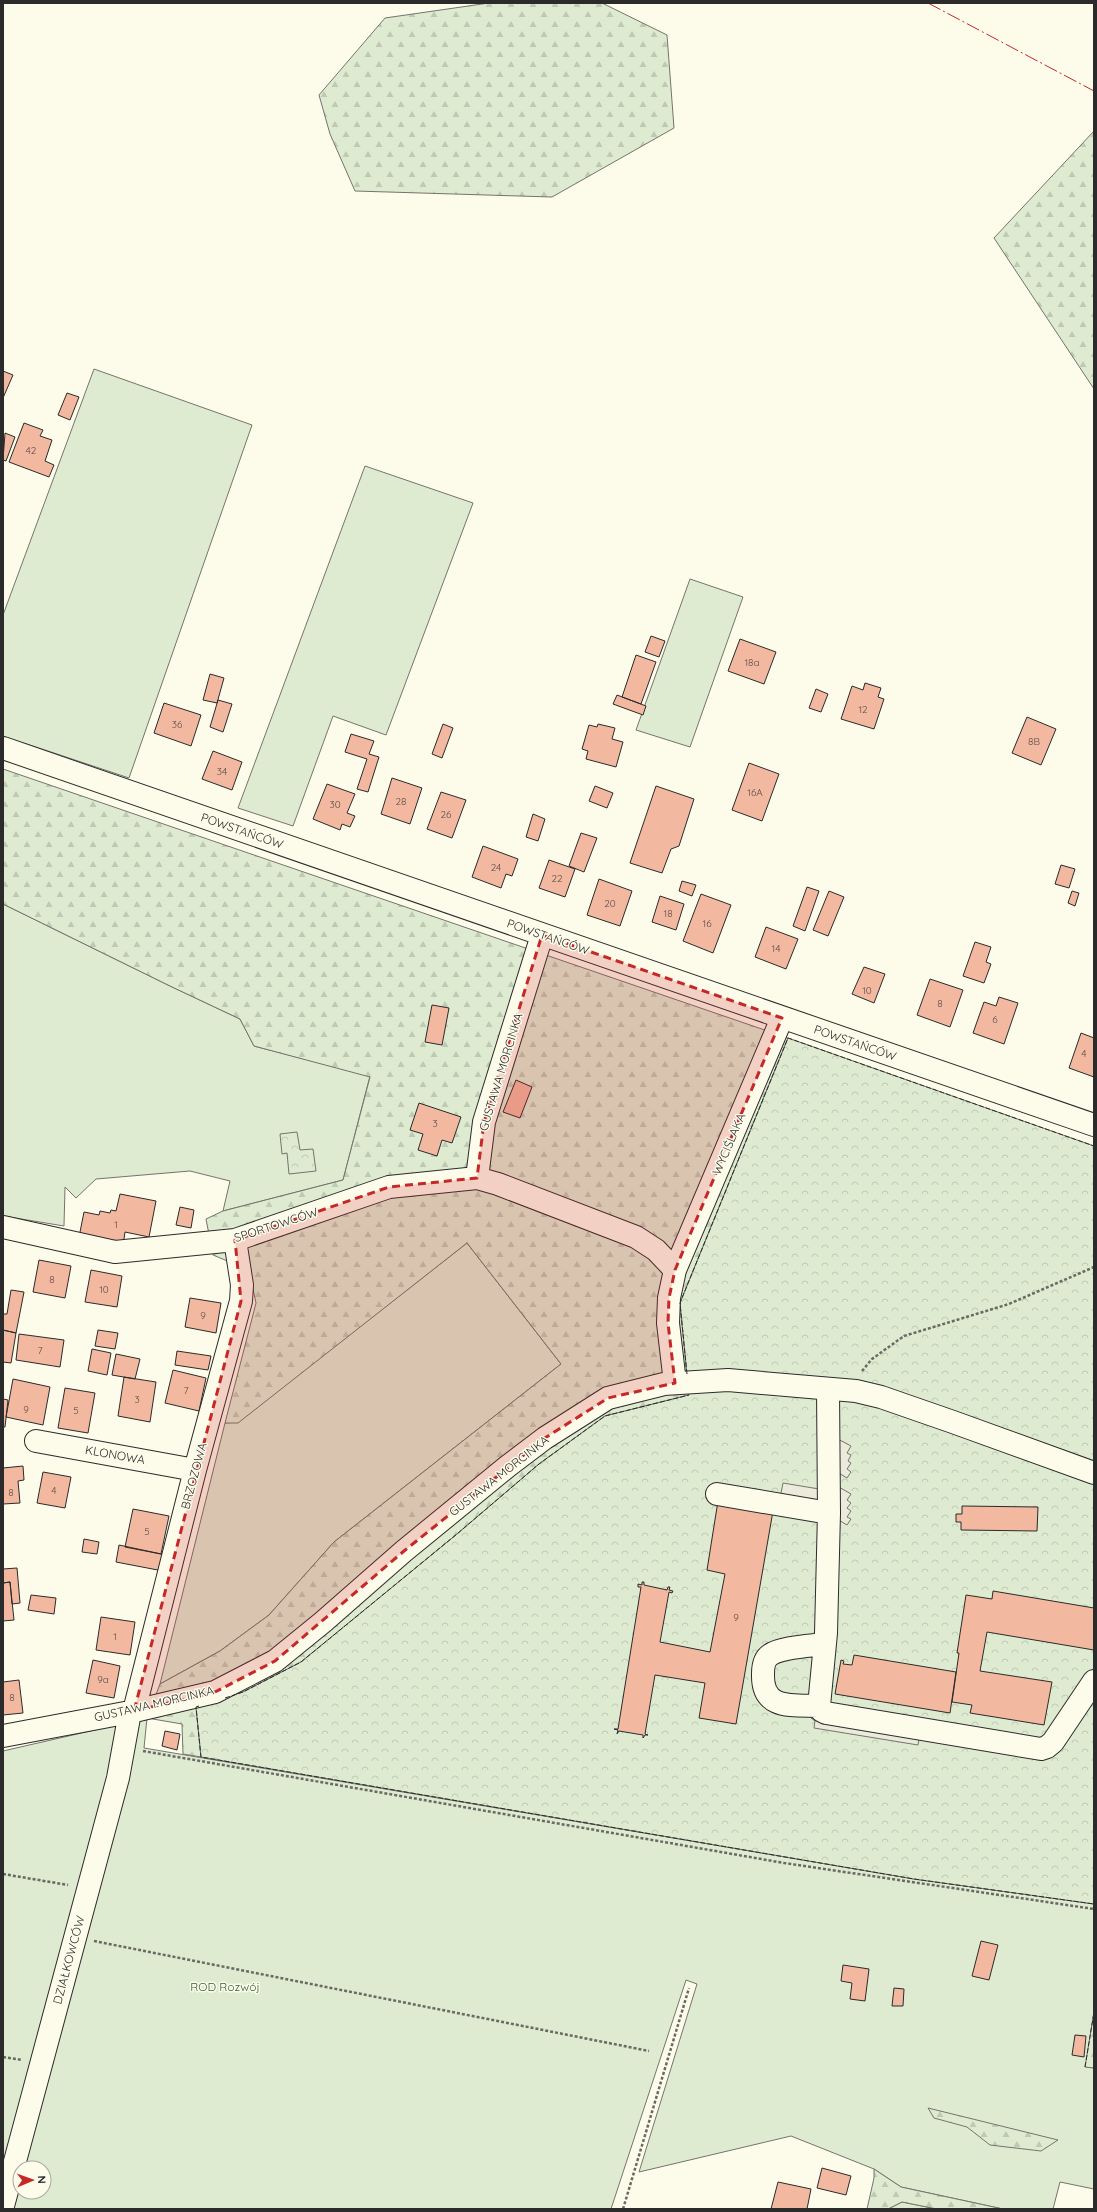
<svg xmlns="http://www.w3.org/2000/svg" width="1097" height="2212" viewBox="0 0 1097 2212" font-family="Quicksand,sans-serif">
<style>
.green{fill:#deebd1;stroke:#74746e;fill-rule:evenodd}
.forest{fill:url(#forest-firs);stroke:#74746e}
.park{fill:url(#park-crowns);stroke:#74746e}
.parking{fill:#eceadb;stroke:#74746e}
.building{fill:#f2b8a0;stroke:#2b2b2b}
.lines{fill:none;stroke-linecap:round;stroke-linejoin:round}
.minor-casing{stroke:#2b2b2b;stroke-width:24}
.path{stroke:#6a6964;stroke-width:2.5;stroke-dasharray:3 2;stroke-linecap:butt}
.minor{stroke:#fdfbea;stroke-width:22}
.fence{stroke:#2b2b2b;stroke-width:1;stroke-dasharray:5 2;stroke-linecap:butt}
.power{stroke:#c62828;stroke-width:1;stroke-dasharray:14 3 2 3;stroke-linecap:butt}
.marked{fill:#c62828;fill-opacity:0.2;stroke:#c62828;stroke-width:3;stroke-dasharray:8 5;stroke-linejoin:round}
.labels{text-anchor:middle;stroke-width:3;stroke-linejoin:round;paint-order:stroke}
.number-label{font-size:10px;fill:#5d4e48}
.street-label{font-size:12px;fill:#2b2b2b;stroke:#fdfbea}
.park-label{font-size:12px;fill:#34623c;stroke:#fdfbea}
</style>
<defs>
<pattern id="forest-firs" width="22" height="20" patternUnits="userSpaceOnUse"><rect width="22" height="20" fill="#deebd1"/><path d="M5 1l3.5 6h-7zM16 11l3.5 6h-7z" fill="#bfcab4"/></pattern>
<pattern id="park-crowns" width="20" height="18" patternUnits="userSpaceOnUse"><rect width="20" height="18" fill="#deebd1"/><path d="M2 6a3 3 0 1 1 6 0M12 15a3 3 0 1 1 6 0" fill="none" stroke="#bfcab4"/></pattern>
</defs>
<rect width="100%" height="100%" fill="#fdfbea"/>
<path class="green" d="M94,369l158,56 -123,353 -126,-42v-121z
M365,466l108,37 -87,232 -53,-19 -40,110 -55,-18z
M690,579l53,18 -53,150 -54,-17z
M3,904l167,82 70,33 14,27 116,30 -27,104 -120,31 7,-30 -40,-10 -94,8 -20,19 -11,-11 -1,39 -61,-10z
M467,1243l94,121 -227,178 -65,73 -49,36 -60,33 65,-261 13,-1z
M147,1718l-3,30 770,131 180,25v108l-8,55 8,1v121l-34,-7 -7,27h-50l-102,-22 -27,-18 -83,-33 -152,36 58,-188 -11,-4 -75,229h-608v-458zM20,2168h24v24h-24z
M902,2202l35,7h-49z"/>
<path class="forest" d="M489,3h113l65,32 7,93 -122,69 -197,-6 -25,-57 -11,-39 66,-77z
M1094,131v258l-100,-151z
M3,769l785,269 -108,265 9,92 -84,21 -66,48 -82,70 -156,128 -58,30 -47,15 5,50 -18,-3 -1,-30 -35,-6 13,-34 60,-33 49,-36 65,-73 227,-178 -94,-121 -229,180h-13l31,-120 -7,-33 -36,-15 -7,-36 17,-8 120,-31 27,-103 -116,-31 -14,-27 -70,-33 -167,-82z
M1094,2012v56l-9,-1z
M928,2108l130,32 -17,11 -51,-6 -23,-18 -33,-9z
M874,2169l27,18 102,22h-66l-35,-7 -14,7h-21l7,-31z"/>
<path class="park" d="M788,1038l306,108v758l-180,-25 -713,-122 -5,-50 47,-15 58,-30 156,-128 82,-70 66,-48 84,-21 -9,-92z
M297,1132l3,18 13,-1 3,22 -27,3 -2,-21 -5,1 -2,-20z"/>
<path class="parking" d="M836,1438l15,8 -4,7 4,2 -3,6 3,2 -4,6 4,3 -4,6 -10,-6z
M783,1483l36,6v15l-39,-6z
M837,1486l14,8 -4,6 4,3 -4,5 4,3 -4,6 4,2 -4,6 -10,-6z
M811,1718l113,18 -5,3 -1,6 -104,-17 1,-7z"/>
<path class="building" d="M3,371l10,4 -10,23z
M67,393l12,4 -9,23 -12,-5z
M24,423l19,7 -3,6 12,4 -7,21 9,4 -5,12 -40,-15z
M5,433l10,4 -9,24 -3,-1z
M651,636l14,5 -6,16 -14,-5z
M740,639l36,13 -12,32 -36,-13z
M636,655l20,7 -15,42 -19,-7z
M210,674l14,4 -7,25 -14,-3z
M865,683l16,5 -3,9 6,2 -10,30 -33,-10 11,-33 11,4z
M816,689l12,5 -7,18 -12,-4z
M617,695l29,11 -3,9 -30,-11z
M218,700l14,4 -9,28 -13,-5z
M164,703l37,12 -10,31 -37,-13z
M1027,717l29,12 -15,36 -29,-12z
M443,724l10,4 -11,30 -10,-4z
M598,724l17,4 -3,11 11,3 -7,25 -30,-8 2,-8 -6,-2 7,-24 8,2z
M351,734l23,7 -5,13 10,3 -11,35 -11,-3 10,-30 -22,-7z
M213,751l29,11 -10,28 -30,-11z
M749,763l30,11 -17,47 -30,-11z
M392,778l30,10 -12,36 -29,-10z
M327,784l28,10 -8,19 8,3 -5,11 -8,-3 -2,6 -27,-11z
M595,786l18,7 -6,15 -18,-7z
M656,786l38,13 -15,47 -8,3 -9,24 -32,-10z
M441,792l25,8 -14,38 -25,-9z
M533,814l12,5 -7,22 -12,-4z
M581,833l16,5 -13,34 -15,-6z
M483,846l35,13 -6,17 -6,-2 -5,14 -29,-11z
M549,860l26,9 -10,28 -26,-9z
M1061,865l14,4 -6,19 -14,-4z
M599,879l33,12 -12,35 -33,-11z
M682,881l14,4 -4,11 -13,-5z
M807,887l12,4 -14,40 -12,-5z
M829,891l15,6 -16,39 -15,-6z
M1072,891l7,2 -4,13 -7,-3z
M701,894l30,11 -18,48 -30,-12z
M660,896l24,8 -8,26 -24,-8z
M766,927l32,12 -12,30 -31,-12z
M975,942l16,5 -5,15 5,2 -7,19 -21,-7z
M864,967l21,7 -11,29 -22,-9z
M930,979l33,11 -13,37 -33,-12z
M999,997l19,6 -14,41 -31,-11 11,-31 12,4z
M432,1005l17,3 -7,37 -17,-3z
M1081,1033l13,5v39l-25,-9z
M516,1080l16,7 -12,31 -17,-6z
M419,1103l42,14 -9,26 -10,-3 -5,16 -19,-6 5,-16 -13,-4z
M120,1194l36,7 -7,36 -24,-5 -2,14 -44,-9 5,-25 15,3 1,-4 10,2 1,-3 5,1z
M180,1207l14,3 -3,18 -15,-3z
M39,1260l32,6 -6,32 -32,-6z
M91,1270l31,6 -5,31 -32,-5z
M11,1290l13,2 -8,41 -13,-3v-16h4z
M190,1298l31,5 -5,30 -31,-6z
M3,1330l13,3 -5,30 -8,-1z
M98,1330l20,3 -3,16 -20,-3z
M19,1334l45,6 -4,27 -44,-7z
M92,1349l19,4 -4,22 -19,-4z
M177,1351l34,5 -3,14 -33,-5z
M116,1354l24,5 -5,20 -23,-4z
M173,1370l33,8 -7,33 -34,-8z
M124,1377l32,5 -6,40 -32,-6z
M13,1379l37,8 -7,38 -37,-8z
M65,1388l30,5 -7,40 -30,-5z
M3,1399l5,1 -3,27h-2z
M23,1466l1,14 -6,1 2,22 -17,1v-36z
M43,1472l28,5 -6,31 -28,-5z
M718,1501l55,10 -37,213 -37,-6 6,-35 -50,-8 -10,59 3,1h-3l-2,3v-3l-24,-4 -2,3 1,-4 -4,-1h4l23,-142h-3v-3l4,1v-3h2v3l23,5 1,-3h2l-1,3 4,1 -1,2 -3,-1 -9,50 50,10 15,-78 -18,-4z
M962,1506l76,1 -1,24 -76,-1v-8h-5v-8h6z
M133,1509l36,7 -8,38 -36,-7z
M84,1539l15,3 -2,12 -15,-2z
M119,1545l47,10 -3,16 -47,-9z
M17,1568l3,35 -8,1 -2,-22 -7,1v-14z
M10,1582l4,38 -11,1v-38z
M993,1591l101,17v42l-107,-18 -7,39 72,11 -8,43 -74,-12 2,-8 -20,-3 7,-49h-2l9,-58 26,4z
M31,1595l25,3 -2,16 -26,-4z
M101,1617l34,5 -5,33 -34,-5z
M854,1655l102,17 -6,41 -115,-19 6,-34 3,1 -1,3 9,1z
M93,1660l27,6 -6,32 -28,-5z
M19,1680l4,33 -20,2v-33z
M165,1731l15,3 -3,16 -15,-4z
M981,1941l17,4 -9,35 -17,-4z
M843,1965l26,4 -4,32 -15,-2 2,-16 -11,-2z
M894,1988l10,1 -1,17h-11z
M1075,2035l11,1 -2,21 -12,-2z
M822,2168l29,8 -5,19 -29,-7z
M778,2182l33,7 -4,20h-36z"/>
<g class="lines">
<defs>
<path id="minor" d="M3,748l1091,377
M542,935l-58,187 -7,56 21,6 138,53 20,13 19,20 -6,28 -1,25 7,60
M3,1227l112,25 120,-12 154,-53 88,-9
M675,1270l107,-252
M828,1389l1,124 -3,120 -7,73 3,5 4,2 215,36 6,-2 6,-5 41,-61
M36,1441l159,29
M717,1494l112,19
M819,1706c-28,-1 -57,4 -56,-32 0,-7 1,-15 7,-19 11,-8 41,-9 55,-11
M134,1711l61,-241 46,-169 1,-16 -7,-45
M3,1736l127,-24 85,-20 60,-31 48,-39 81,-71 104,-85 37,-28 63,-40 56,-14 64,-4 128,11 25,6 72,25 141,51
M3,2206l115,-428 12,-66"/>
</defs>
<use href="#minor" class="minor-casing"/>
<path class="path" d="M862,1371l10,-12 32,-23 105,-32 85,-37
M143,1751l641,112 310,46
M3,1874l65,11
M94,1941l555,110
M3,2057l19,3
M623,2209l66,-221"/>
<use href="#minor" class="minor"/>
<path class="fence" d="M687,1374l-7,-71 108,-265 306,108
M225,1698l18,-6 58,-30 156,-128 82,-70 66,-48 84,-21
M199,1706l-3,1 5,50 713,122 180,25
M1085,2067l9,-55"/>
<path class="power" d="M928,3l166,88"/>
</g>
<path class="marked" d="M542,935l240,83 -107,252 -6,28 -1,25 7,60 -67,15 -63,40 -141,113 -129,110 -60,31 -81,19 107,-410 -6,-61 154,-53 88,-9 7,-56z"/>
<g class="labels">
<g class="number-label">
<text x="31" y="454">42</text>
<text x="752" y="666">18a</text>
<text x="863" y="713">12</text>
<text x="177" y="728">36</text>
<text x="1034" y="745">8B</text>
<text x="222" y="775">34</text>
<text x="755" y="796">16A</text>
<text x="401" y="805">28</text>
<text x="335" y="808">30</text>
<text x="446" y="818">26</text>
<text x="496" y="871">24</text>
<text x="557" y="882">22</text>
<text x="610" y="907">20</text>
<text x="668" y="917">18</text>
<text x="707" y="927">16</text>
<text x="776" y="952">14</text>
<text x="867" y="994">10</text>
<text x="940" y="1007">8</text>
<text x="995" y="1023">6</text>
<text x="1084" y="1057">4</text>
<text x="435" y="1127">3</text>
<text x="116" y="1228">1</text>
<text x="52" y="1283">8</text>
<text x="104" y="1293">10</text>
<text x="203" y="1319">9</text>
<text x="40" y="1354">7</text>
<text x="186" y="1394">7</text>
<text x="137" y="1403">3</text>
<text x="26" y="1413">9</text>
<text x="76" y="1414">5</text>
<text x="54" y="1494">4</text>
<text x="11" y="1496">8</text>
<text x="147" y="1535">5</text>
<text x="736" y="1621">9</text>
<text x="115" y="1640">1</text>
<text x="103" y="1683">9a</text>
<text x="12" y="1701">8</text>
</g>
<g class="street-label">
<text transform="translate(242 831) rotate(19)" y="4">POWSTAŃCÓW</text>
<text transform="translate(548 937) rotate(19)" y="4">POWSTAŃCÓW</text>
<text transform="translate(855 1043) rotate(19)" y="4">POWSTAŃCÓW</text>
<text transform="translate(501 1072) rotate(-73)" y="4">GUSTAWA MORCINKA</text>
<text transform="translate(729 1144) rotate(-67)" y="4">WYCIŚLAKA</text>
<text transform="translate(276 1225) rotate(-18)" y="4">SPORTOWCÓW</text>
<text transform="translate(115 1455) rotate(10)" y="4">KLONOWA</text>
<text transform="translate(194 1476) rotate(-75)" y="4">BRZOZOWA</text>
<text transform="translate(499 1476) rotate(-38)" y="4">GUSTAWA MORCINKA</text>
<text transform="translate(154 1704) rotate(-13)" y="4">GUSTAWA MORCINKA</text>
<text transform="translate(69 1960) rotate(-75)" y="4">DZIAŁKOWCÓW</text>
</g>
<g class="park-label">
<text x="225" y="1991">ROD Rozwój</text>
</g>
</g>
<rect width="1097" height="2212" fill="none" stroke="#2b2b2b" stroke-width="8"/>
<g transform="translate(32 2180) rotate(88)"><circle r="19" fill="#fdfbea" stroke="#a9a89e"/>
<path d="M0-3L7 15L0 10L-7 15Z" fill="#c62828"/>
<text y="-6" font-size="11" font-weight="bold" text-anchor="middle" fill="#2b2b2b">N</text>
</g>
</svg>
